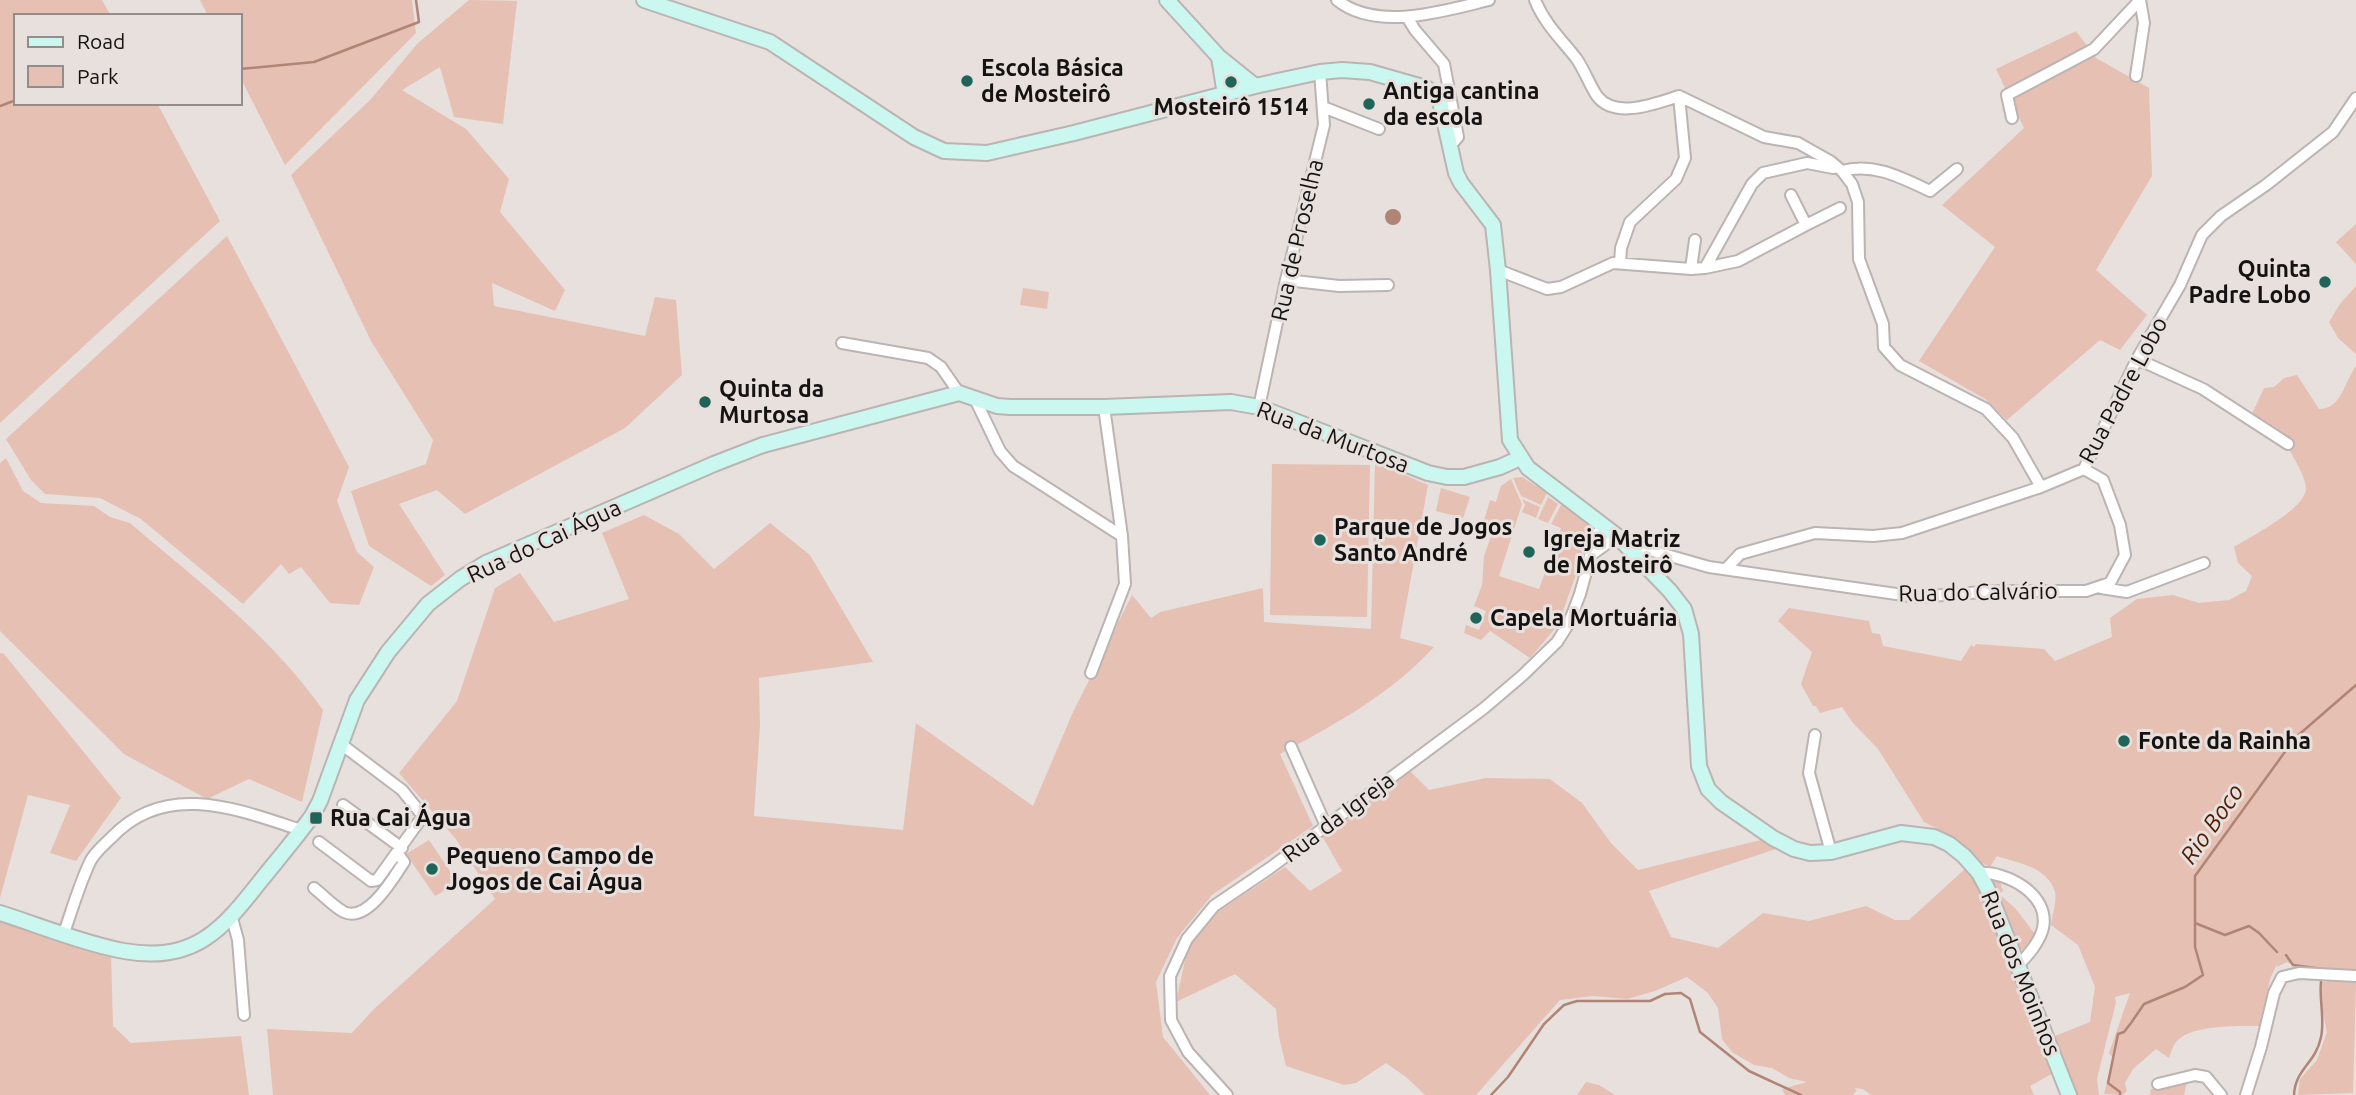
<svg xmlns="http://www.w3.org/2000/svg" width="2356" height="1095" viewBox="0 0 2356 1095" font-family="Ubuntu,sans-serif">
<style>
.green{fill:#e6c0b2}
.water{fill:#b08576}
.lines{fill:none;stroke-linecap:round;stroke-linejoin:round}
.stream{stroke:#b08576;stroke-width:2.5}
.street-casing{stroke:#bbb4b2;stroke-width:14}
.secondary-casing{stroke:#bbb4b2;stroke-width:18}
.street{stroke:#fff;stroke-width:10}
.secondary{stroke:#caf8f0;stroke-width:14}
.poi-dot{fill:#1e6458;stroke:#e7e0dd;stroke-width:2.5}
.labels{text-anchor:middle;stroke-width:6;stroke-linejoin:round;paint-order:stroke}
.poi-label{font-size:23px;font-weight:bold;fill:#151312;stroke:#e7e0dd;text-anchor:start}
.street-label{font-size:23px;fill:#151312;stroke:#e7e0dd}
.water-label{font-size:24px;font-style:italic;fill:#501a03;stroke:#e7e0dd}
</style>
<rect width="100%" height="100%" fill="#e7e0dd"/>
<path class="green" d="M0,0h102l9,16h-95v87h141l63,118 -220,202z
M200,0h212l4,33 -131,132 -45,-88v-61h-32z
M469,0l48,1 -14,123 -49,-7 -14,-50 -38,23 64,39 43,50 -9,33 65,78 -10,21 -63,-28 2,23 151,30 10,-39 21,3 6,75 -57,53 -160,86 -28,-24 -38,14 46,71 -14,11 -62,-40 -18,-55 75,-27 7,-24 -62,-99 -80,-166 80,-76 47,-56z
M2076,31l20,27 53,30 3,88 -56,94 51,45 -27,35 -20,-10 -93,80 -22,-21 -66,-38 76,-114 -53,-42 82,-77 -28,-59z
M2356,224v40l-20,-22z
M227,236l122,231 -12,34 20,51 17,15 -15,38 -29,-2 -29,-36 -12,7 -8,-10 -38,40 -102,-85 -41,-21 -55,-4 -14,-14 -25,-41z
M2356,286v68l-18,-16 -9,-16 11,-18z
M1023,288l26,4 -2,17 -27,-4z
M2356,366v605l-63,-6 -6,-3 -10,5v-3l-7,15 -9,47c-22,0 -70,-2 -85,16 -3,4 -5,11 -7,16l-13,-9 -23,20 -8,14 2,8 -5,4 -18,-1 9,-36 -4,-5 21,-60 -15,4 1,5 -19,77 2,16h-25l-19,-59 35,-14 5,-35 -17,-42 -27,-20c1,-10 6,-22 4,-33 -7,-25 -37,-29 -58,-36l-7,11 -12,-6 -27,-25 -27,-14 -46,-73 -25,-26 -11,-16 -22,6 -4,-7h-3l-12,-22 11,-32 -34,-31 11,-13 80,13 3,12 8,1 3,12 78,15 10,-16 3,2 2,-3 68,5 11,12 57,-24 -2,-19 27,-19 36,-4 26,8 30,-3 17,-9 6,-15 -14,-13 -4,-16c16,-10 73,-39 72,-59 -1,-13 -12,-29 -18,-41l5,-8 -41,-25 12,-26 10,-1 10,-9 13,-3 22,34c23,0 25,-27 37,-43z
M6,458l17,33 18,12 53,3 16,11 20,6c69,59 140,112 193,187l-21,92 -53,-23 -42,20 -83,-45 -124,-123v-168z
M1375,462l53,23 -28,153 34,9c-43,47 -98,77 -154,107l33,72 -101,69 -35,43 -21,44 7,55 47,58h-937l-6,-66 85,4 22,-24 121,-110 -40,-61 -56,-65 58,-72 38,-113 25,-15 34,49 75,-23 -27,-66 42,-18 35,19 35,35 56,-46 40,32 63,107 -114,16 1,47 -6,91 149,14 13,-107 117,83 40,-94 59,-117 19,23 9,-6 103,-24 1,34 107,7z
M1272,464l98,1 -3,152 -97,-2z
M1522,477l25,16 -6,12 -20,-9 -8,-18z
M1511,479l11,25 -23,72 40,13 22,-61 -10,-4 11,-21 24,18 5,12 -33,92 -28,33 -40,-27 -9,9 -17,-7 2,-8 13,5 7,-19 -12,-5 8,-21 2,-29 10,-28 -11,-4 7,-24 6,2 5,-16z
M1441,488l29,9 -7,21 -27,-7z
M1548,497l10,7 -10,19 -10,-4z
M1522,499l18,8 -4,11 -14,-6 3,-7z
M0,653l4,1 117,144 -45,63 -26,-8 20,-48 -42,-10 -28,103z
M1408,769l21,21 57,-12 64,1 32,24 29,40 27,27 127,-31 11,10 -127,42 22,46 47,11 45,-35 46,8 57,-15 29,14h14l57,-52 12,8 77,196 -25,14 4,9h-163l-8,-6 -9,-1 3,2 -4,5h-68l-3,-6 25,-7 -18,-4 -17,-10 -18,-3 -22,-13 -10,-13 -4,-31 -10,-15 -21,-16 -32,14 -28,8 -34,-3 -33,4 -84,95h-51l-19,-18 -20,-14 -30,20 -12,2 -58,-19 -7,-29 -3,-28 -41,-35 -59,28 12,-56 25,-31 72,-48 25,24 32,-20 -21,-37z
M429,840l29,43 -23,13 -29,-42z
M1995,878l8,2 -3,2 3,9 -4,3 17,15 19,25 -12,17 -5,-4 -26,-64z
M0,921l111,32 2,73 18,17 110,-7 8,59h-249z
M2331,981l25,2 -3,110 -55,2 2,-16 17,-19 10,-28 -5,-24v-26z
M1586,1082l13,3 16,10h-38z
M2187,1082l-3,13h-34l1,-6z"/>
<path class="water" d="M1385 217a8 8 0 1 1 16 0a8 8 0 1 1-16 0Z"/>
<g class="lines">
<path class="stream" d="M240,69l74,-7 105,-40 -3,-22
M0,106l16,-6
M2195,923l30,12 24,-9 10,7 18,19
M2286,955l7,10 30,4
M1491,1095l17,-18 36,-53 20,-19 13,-4h73l15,-7 16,-1 9,6 10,33 49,39 52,24
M2120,1095v-3l-12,-9 10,-49 6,-2 7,-9 13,-19 41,-17 18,-12 -8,-28v-71l100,-138 61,-53
M2294,1095c1,-26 22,-32 27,-58 4,-18 -2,-37 0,-55"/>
<defs>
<path id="street" d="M1337,0c40,32 107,11 152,0
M1535,0c9,23 26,39 41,58 8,11 13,26 21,38 18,24 60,7 82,0
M1407,17l8,13 29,34 14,73 -8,9
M2136,76l8,-53 -4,-23
M1679,96l85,41 34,6 32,18 12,10 10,13 6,18 1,57 24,65 1,23 16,18 86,44 27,29 28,49
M1323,107l56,22
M2012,118l-5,-23 87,-46 46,-49
M1842,171c31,-9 60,7 88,20l27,-22
M1806,225l34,-17
M1620,263l1,-15 9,-26 46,-43 9,-21 -6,-62
M1705,268l47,-84 11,-11 44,-10 26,5
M1691,269l4,-29
M1498,270l49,19 14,-2 52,-24 78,6 14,-1 33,-7 68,-36 -15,-30
M1286,280l53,6 49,-1
M842,343l86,15 13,9 18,26
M2137,359l66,30 85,55
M975,399l25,52 13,15 109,70
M1259,407l27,-127 38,-155 -4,-53
M1634,552l12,-3 63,18 208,30 79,-6h90l24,-8 15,-28 -5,-30 -17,-45 -19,-11
M1590,556l27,-20
M1726,569l14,-15 75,-21 58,3 29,-3 139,-46 43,-18 53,-110 43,-74 22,-50 19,-19 45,-31 67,-53 23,-34
M2101,588l26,4 77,-29
M1091,673l34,-89 -3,-48 -18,-129
M1815,735l-6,38 22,79
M1291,747l35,79
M343,805l59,43
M319,842l52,39 6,-1 46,-64 -21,-26 -61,-46
M1979,873c27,-2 71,21 64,55 -3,13 -15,28 -25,37
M314,888c9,7 20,19 30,24 24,11 50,-35 60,-50l-6,-8
M232,918l6,22 6,75
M64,933c8,-23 15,-48 26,-71 4,-9 14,-17 21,-24 54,-58 126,-29 190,-8
M2158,1084l37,-9 11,2 15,18
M1227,1095l-39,-43 -17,-32 -1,-44 17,-37 27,-33 56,-38 213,-159 40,-34 34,-33 12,-19 11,-29 16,-58 8,-11
M2246,1095l15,-48 13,-54 8,-16 17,-4 57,3"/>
<path id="secondary" d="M644,0l126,42 144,95 30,14 43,2 87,-20 181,-47 65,-14 22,-2 28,2 56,16 13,9 17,76 5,10 32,42 5,45 12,170 18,28 89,68 53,55 14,18 7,25 8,132 9,23 13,13 52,36 21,11 16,4 21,-1 70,-19 33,4 15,7 15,12 15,17 9,17 81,205
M1167,0l52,57 36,29
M1219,57l6,38
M0,913c38,12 85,31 124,38 70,13 99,-22 138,-72 17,-21 34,-41 50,-63l8,-15 37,-101 31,-48 40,-48 32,-25 26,-16 228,-99 49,-19 196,-52 38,13 13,1h94l127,-5 28,5 169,66 19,4h17l36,-10 20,-9"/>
</defs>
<use href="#street" class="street-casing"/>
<use href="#secondary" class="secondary-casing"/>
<use href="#street" class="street"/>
<use href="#secondary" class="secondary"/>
</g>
<g class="poi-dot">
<circle cx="967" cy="81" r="7"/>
<circle cx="1231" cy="82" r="7"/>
<circle cx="1369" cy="104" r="7"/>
<circle cx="2325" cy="282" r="7"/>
<circle cx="705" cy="402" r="7"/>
<circle cx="1320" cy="540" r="7"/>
<circle cx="1529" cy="552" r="7"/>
<circle cx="1476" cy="618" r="7"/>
<circle cx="2124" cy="741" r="7"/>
<rect x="309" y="811" width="14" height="14" rx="3.5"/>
<circle cx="432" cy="869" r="7"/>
</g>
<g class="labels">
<g class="poi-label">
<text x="981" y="76">Escola Básica<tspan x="981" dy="26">de Mosteirô</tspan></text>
<text x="1383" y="99">Antiga cantina<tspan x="1383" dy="26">da escola</tspan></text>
<text x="1231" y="115" text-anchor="middle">Mosteirô 1514</text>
<text x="2311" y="277" text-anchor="end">Quinta<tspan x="2311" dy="26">Padre Lobo</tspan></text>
<text x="719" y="397">Quinta da<tspan x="719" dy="26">Murtosa</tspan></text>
<text x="1334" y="535">Parque de Jogos<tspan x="1334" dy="26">Santo André</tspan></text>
<text x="1543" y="547">Igreja Matriz<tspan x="1543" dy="26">de Mosteirô</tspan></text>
<text x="1490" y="626">Capela Mortuária</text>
<text x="2138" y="749">Fonte da Rainha</text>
<text x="330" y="826">Rua Cai Água</text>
<text x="446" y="864">Pequeno Campo de<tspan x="446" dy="26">Jogos de Cai Água</tspan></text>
</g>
<g class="street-label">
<text transform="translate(1297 240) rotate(-77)" y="8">Rua de Proselha</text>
<text transform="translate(2123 390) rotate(-62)" y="8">Rua Padre Lobo</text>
<text transform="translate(1333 437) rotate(21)" y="8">Rua da Murtosa</text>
<text transform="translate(544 541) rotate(-25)" y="8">Rua do Cai Água</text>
<text transform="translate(1978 592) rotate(-1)" y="8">Rua do Calvário</text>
<text transform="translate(1338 817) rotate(-37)" y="8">Rua da Igreja</text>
<text transform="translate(2021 973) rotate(68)" y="8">Rua dos Moinhos</text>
</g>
<g class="water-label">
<text transform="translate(2212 824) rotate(-55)" y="8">Rio Boco</text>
</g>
</g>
<rect x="14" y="14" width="228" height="91" fill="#e7e0dd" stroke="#938e8c" stroke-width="2"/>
<rect x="28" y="37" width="35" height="10" fill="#caf8f0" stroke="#938e8c" stroke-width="2"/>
<text x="77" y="49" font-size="21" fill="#151312">Road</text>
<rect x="28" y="66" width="35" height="21" fill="#e6c0b2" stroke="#938e8c" stroke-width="2"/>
<text x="77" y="84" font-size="21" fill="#151312">Park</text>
</svg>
